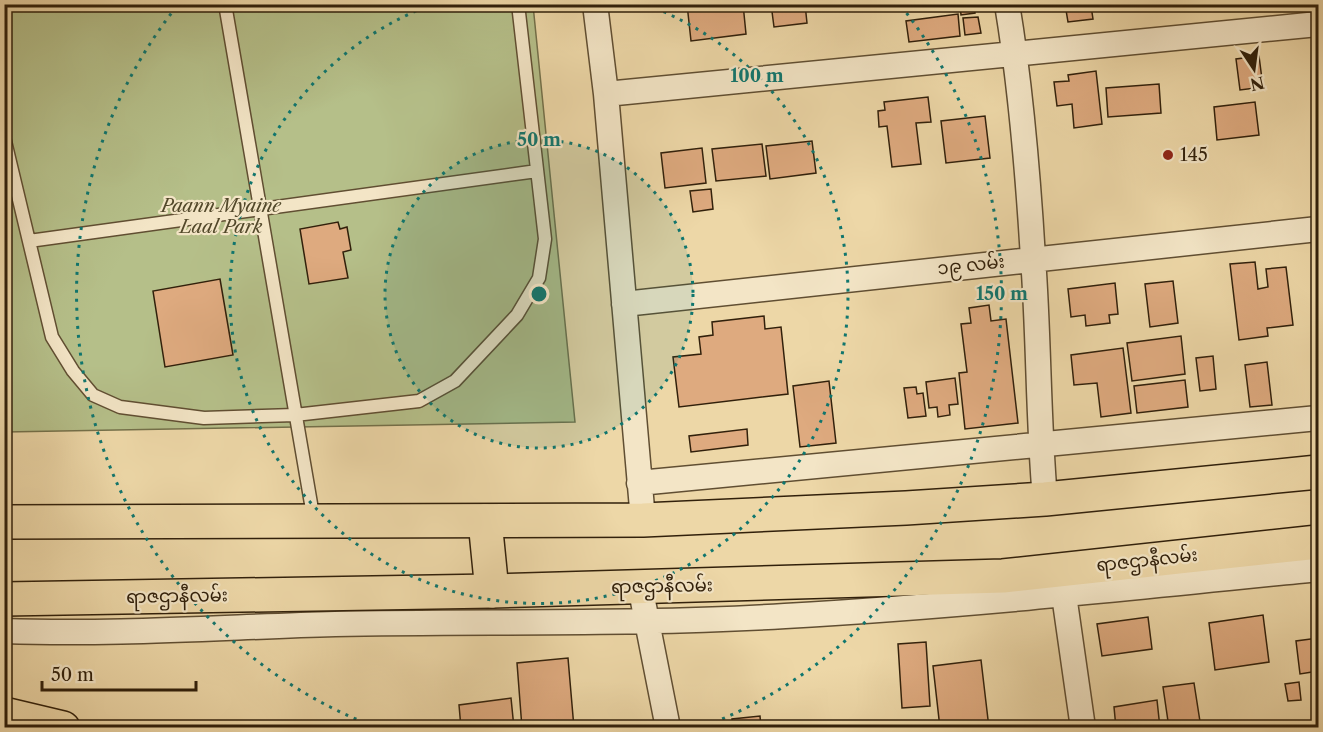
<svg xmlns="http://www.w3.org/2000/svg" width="1323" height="732" viewBox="0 0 1323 732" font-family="'Libre Caslon Text','Noto Sans Myanmar',serif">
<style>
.green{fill:#b5bf89;stroke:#73704a;stroke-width:1.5}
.building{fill:#deaa7f;stroke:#31200b;stroke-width:1.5}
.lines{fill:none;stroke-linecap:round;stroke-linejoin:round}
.service-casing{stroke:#604e32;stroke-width:15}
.minor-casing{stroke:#604e32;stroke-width:27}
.primary-casing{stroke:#31200b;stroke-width:36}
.trunk-casing{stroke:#31200b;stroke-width:36}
.service{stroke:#f3e5c6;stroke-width:12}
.minor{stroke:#f3e5c6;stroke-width:24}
.primary{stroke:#edd7a7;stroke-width:33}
.trunk{stroke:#edd7a7;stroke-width:33}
.ring{fill:none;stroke:#0f766e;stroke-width:3;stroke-dasharray:3 6}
.poi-dot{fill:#8f2418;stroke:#f3e5c6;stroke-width:2}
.labels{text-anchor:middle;stroke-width:4.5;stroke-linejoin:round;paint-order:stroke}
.poi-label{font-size:18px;fill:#31200b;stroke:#f3e5c6;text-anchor:start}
.park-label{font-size:18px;font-style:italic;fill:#52482a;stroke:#f3e5c6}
.street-label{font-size:18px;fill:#31200b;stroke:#f3e5c6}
.centre{fill:#0f766e;stroke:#f3e5c6;stroke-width:3}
.ring-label{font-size:18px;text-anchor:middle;font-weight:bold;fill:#0f766e;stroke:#f3e5c6;stroke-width:4.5;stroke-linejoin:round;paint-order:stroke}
</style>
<rect width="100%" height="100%" fill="#edd7a7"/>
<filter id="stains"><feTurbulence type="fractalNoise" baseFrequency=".00333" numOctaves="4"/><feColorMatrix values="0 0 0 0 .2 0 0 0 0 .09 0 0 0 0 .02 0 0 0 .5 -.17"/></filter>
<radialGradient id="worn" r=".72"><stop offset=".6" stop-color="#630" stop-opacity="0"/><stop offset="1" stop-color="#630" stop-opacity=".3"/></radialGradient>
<path class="green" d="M4,5h529l42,417 -570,10z"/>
<path class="building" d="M687,4h56l3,30 -55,7z
M771,4h34l2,19 -33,4z
M867,4h38v2l-38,5z
M944,4h12v6l-11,1z
M960,4h14l1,9 -14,2z
M1065,4l26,2 2,13 -25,3z
M958,14l2,22 -51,6 -3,-21z
M978,17l3,16 -16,2 -2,-17z
M1259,56l4,31 -23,3 -4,-31z
M1096,71l6,53 -28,4 -2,-24 -15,2 -3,-24 15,-1 -1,-6z
M1159,84l2,29 -53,4 -2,-29z
M928,97l3,25 -15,1 5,41 -29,3 -5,-41 -8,1 -1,-16 7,-1 -1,-8z
M1255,102l4,33 -42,5 -3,-33z
M985,116l5,42 -44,5 -5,-42z
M812,141l4,32 -46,6 -4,-33z
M762,144l4,32 -50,5 -4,-32z
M702,148l4,35 -41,5 -4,-35z
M711,189l2,20 -20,3 -3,-21z
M338,222l2,7 7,-2 4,23 -8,2 5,26 -39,6 -9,-55z
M1255,262l3,27 10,-2 -2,-18 20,-2 7,58 -26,3 1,8 -29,4 -9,-76z
M220,279l13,76 -68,12 -12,-76z
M1173,281l5,42 -28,4 -5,-43z
M1115,283l3,31 -9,1 1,8 -24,3 -1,-11 -14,2 -3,-28z
M989,305l2,16 15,-2 12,104 -53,6 -6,-56 8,-1 -6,-48 10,-1 -2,-15z
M764,316l1,13 16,-2 7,67 -109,13 -6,-50 28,-3 -2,-17 14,-2 -1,-13z
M1181,336l4,38 -53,7 -5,-38z
M1123,348l8,65 -30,4 -4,-34 -23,2 -3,-30z
M1213,356l3,33 -16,2 -4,-33z
M1267,362l5,43 -22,2 -5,-42z
M955,378l3,26 -9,1 1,10 -12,2 -1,-10 -8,1 -3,-26z
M1185,380l3,27 -51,6 -3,-27z
M829,381l7,62 -36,4 -7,-61z
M916,387l1,7 6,-1 3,23 -18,2 -4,-30z
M747,429l1,16 -57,7 -2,-16z
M1263,615l6,47 -54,8 -6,-47z
M1148,617l4,32 -50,7 -5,-32z
M1318,638v33l-18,3 -4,-33z
M926,642l4,64 -28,2 -4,-64z
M568,658l6,70h-52l-5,-65z
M981,660l8,68h-49l-7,-62z
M1299,682l2,18 -13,1 -3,-17z
M1194,683l7,45h-32l-6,-41z
M511,698l3,30h-53l-2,-23z
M1157,700l3,28h-44l-2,-21z
M760,716l1,12h-28l-1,-9z"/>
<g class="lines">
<defs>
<path id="service" d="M225,4l89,517
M4,137l48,200 21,34 20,24 27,12 84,11 91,-3 124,-14 36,-20 62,-66 22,-37 6,-39 -27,-235
M29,241l508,-70"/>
<path id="minor" d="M595,4l11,90 37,426
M1007,4c14,84 21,170 26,254 6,80 5,161 12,241
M606,94l712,-70
M624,304l694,-75
M639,483l679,-65
M1064,581v14l19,133
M640,586l28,142
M4,631c111,4 221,-4 331,-7 150,-3 300,1 450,-8 178,-10 356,-29 533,-47"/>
<path id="primary" d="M4,522l639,-2 263,-12 139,-9 273,-27
M4,599l488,-8 511,-15 315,-34
M4,714l59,14"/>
<path id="trunk" d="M485,521l7,70"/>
</defs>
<use href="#service" class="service-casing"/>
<use href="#minor" class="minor-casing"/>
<use href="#primary" class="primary-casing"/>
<use href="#trunk" class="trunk-casing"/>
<use href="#service" class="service"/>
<use href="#minor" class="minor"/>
<use href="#primary" class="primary"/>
<use href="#trunk" class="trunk"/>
</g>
<circle cx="539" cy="294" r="154" fill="#0f766e" fill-opacity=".12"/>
<g class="ring">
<circle cx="539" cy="294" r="154"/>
<path d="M647 5A309 309 0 1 1 431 5"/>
<path d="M373 726A463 463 0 0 1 177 6M901 6A463 463 0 0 1 705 726"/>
</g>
<circle class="poi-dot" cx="1168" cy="155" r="6"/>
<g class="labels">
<g class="poi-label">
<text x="1180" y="161">145</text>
</g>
<g class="park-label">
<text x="221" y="212">Paann Myaine<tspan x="221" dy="21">Laal Park</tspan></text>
</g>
<g class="street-label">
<text transform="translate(971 265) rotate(-6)" y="6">၁၉ လမ်း</text>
<text transform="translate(1147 560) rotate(-6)" y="6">ရာဇဌာနီလမ်း</text>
<text transform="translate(662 586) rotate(-1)" y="6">ရာဇဌာနီလမ်း</text>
<text transform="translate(177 596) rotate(-1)" y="6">ရာဇဌာနီလမ်း</text>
</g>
</g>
<circle cx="539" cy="294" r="9" class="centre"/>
<g class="ring-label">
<text x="757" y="82">100 m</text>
<text x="539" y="146">50 m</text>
<text x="1002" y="300">150 m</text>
</g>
<rect width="1323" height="732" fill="none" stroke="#edd7a7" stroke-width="24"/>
<rect x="6" y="6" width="1311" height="720" fill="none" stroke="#31200b" stroke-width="3"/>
<rect x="12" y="12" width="1299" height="708" fill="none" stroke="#31200b" stroke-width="1.5"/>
<g transform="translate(1254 69) rotate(167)" stroke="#f3e5c6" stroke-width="4.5" paint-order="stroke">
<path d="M0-4.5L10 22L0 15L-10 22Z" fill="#31200b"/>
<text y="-9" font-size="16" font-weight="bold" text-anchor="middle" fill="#31200b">N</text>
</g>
<path d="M42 681v9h154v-9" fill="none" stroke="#31200b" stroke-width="3"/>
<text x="51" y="681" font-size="18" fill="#31200b" stroke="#f3e5c6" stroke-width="4.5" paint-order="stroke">50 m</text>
<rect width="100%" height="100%" filter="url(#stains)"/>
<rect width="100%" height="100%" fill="url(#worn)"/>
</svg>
